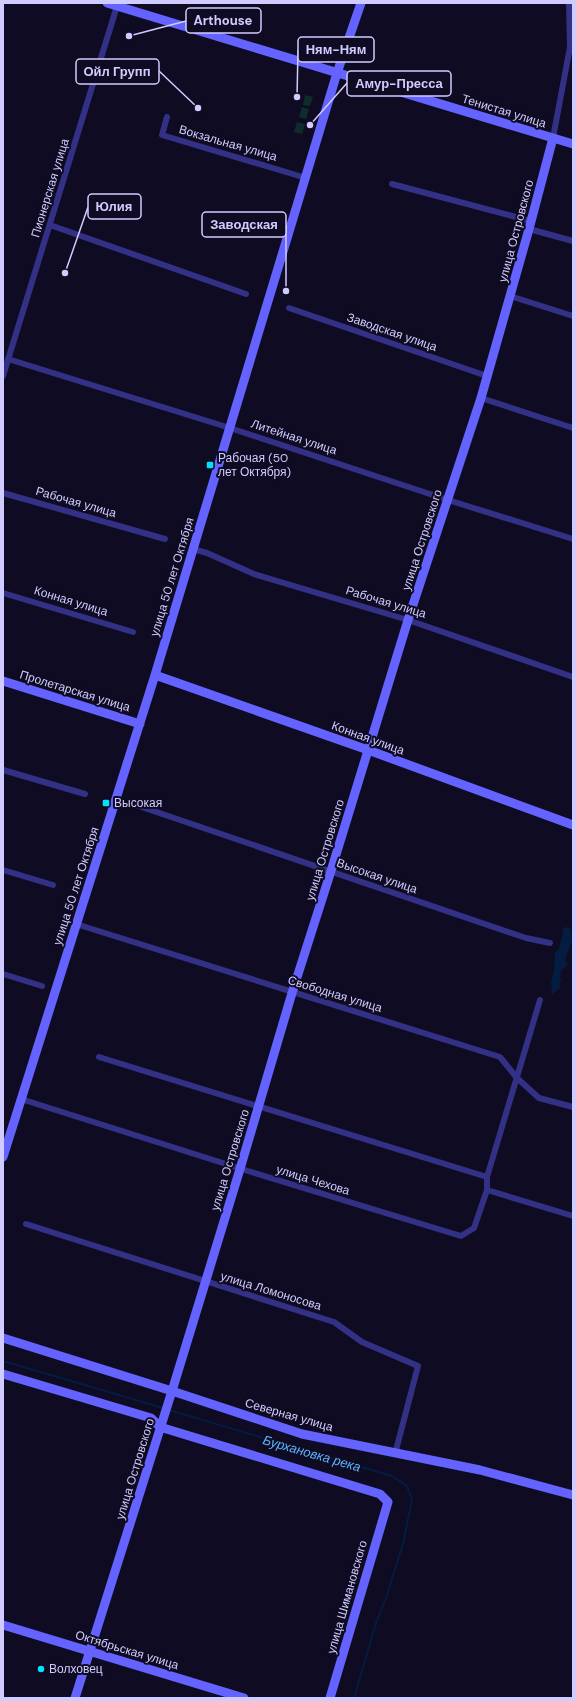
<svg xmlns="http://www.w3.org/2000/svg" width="576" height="1701" viewBox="0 0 576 1701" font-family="'DM Sans',sans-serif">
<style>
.green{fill:#0e2c2b}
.water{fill:#041c42}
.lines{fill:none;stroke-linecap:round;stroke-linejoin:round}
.stream{stroke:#041c42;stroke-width:2}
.street{stroke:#333186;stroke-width:6}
.secondary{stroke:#6563ff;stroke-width:9}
.poi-dot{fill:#00e2f7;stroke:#0f0b22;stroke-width:1.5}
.labels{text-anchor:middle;stroke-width:4;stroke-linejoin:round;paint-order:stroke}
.street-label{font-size:12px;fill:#d1ccff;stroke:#0f0b22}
.poi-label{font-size:12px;fill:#d1ccff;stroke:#0f0b22;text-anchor:start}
.water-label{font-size:13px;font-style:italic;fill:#5ab5ff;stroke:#0f0b22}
.leader{fill:none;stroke:#d1ccff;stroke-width:1.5}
.callout-dot{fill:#d1ccff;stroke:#0f0b22;stroke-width:1.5}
.callout{fill:#0f0b22;stroke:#d1ccff;stroke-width:1.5}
.callout-label{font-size:13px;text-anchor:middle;font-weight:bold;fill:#d1ccff}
</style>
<rect width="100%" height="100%" fill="#0f0b22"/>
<path class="green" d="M305,95l8,2 -3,9 -7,-1z
M302,107l7,2 -3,10 -7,-2z
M297,122l8,2 -3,10 -8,-2z"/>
<path class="water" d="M565,927l6,1 -1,2c6,12 -5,21 -4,33l2,1 -7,7 -1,8 2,2 -2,1v6l-8,6 -1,-12 4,-15h-1l1,-14 4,-5 4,-15 -1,-2z"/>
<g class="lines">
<path class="stream" d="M3,1361l160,47
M169,1410l223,66 15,10 5,14 -9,44 -17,54 -10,25 -22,75"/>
<path class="street" d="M167,117l-5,18 144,43
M553,138l17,-91 -1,-44
M392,184l139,37
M50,225l196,69
M529,229l44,12
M510,296l63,20
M289,308l198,68
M8,359l222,69 218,72 125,39
M3,376l114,-370
M481,398l92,30
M3,493l162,46
M193,549l14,4 47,21 154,46 165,57
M3,593l130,39
M3,770l82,24
M130,803l396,135 24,5
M3,870l50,15
M76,924l424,133 17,21 22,20 34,9
M3,974l39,12
M99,1057l388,120
M21,1099l227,72 213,65 13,-8 13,-38 86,26
M487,1190v-13l53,-177
M26,1224l308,98 28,20 56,24 -23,88"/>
<path class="secondary" d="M107,3l466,141
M155,675l213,75 205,75
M3,681l137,43
M3,1157l152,-482 182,-602 24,-70
M3,1338l169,53 130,43 178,36 93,25
M3,1374l148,44 9,9 220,67 8,8 -58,196
M3,1625l241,73
M75,1698l97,-307 68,-222 52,-176 39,-122 77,-251 73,-222 48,-169 24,-91"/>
</g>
<g class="poi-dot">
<rect x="206" y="461" width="8" height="8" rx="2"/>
<rect x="102" y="799" width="8" height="8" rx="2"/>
<circle cx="41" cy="1669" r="4"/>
</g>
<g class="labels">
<g class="street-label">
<text transform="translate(504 111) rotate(17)" y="4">Тенистая улица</text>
<text transform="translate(228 143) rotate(16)" y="4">Вокзальная улица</text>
<text transform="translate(50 188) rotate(-73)" y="4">Пионерская улица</text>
<text transform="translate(516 231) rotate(-75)" y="4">улица Островского</text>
<text transform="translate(392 332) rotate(19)" y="4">Заводская улица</text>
<text transform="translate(294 437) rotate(18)" y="4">Литейная улица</text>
<text transform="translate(76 502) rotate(16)" y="4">Рабочая улица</text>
<text transform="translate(422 540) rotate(-72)" y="4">улица Островского</text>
<text transform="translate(172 577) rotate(-73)" y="4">улица 50 лет Октября</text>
<text transform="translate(71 601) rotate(17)" y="4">Конная улица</text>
<text transform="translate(386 602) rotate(17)" y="4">Рабочая улица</text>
<text transform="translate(75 691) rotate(17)" y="4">Пролетарская улица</text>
<text transform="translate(368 738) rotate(20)" y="4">Конная улица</text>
<text transform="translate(325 850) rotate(-73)" y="4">улица Островского</text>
<text transform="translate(377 876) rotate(19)" y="4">Высокая улица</text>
<text transform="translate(76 886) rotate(-72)" y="4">улица 50 лет Октября</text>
<text transform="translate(335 994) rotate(17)" y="4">Свободная улица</text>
<text transform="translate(230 1160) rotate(-73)" y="4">улица Островского</text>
<text transform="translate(313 1180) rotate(17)" y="4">улица Чехова</text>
<text transform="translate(271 1291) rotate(17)" y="4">улица Ломоносова</text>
<text transform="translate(289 1415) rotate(16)" y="4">Северная улица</text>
<text transform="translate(135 1469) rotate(-73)" y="4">улица Островского</text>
<text transform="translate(347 1597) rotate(-74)" y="4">улица Шимановского</text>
<text transform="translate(127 1650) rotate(17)" y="4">Октябрьская улица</text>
</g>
<g class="poi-label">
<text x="218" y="462">Рабочая (50<tspan x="218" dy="14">лет Октября)</tspan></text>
<text x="114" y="807">Высокая</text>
<text x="49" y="1673">Волховец</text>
</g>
<g class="water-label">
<text transform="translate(312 1453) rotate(16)" y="5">Бурхановка река</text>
</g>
</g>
<path class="leader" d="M129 36L186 21M297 97L298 50M198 108L159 71M310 125L347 83M65 273L88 207M286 291L286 225"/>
<g class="callout-dot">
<circle cx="129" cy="36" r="4"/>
<circle cx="297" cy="97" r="4"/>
<circle cx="198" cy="108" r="4"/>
<circle cx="310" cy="125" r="4"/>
<circle cx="65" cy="273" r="4"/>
<circle cx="286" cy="291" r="4"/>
</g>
<g class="callout">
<rect x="186" y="8" width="75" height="25" rx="4"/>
<rect x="298" y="37" width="76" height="25" rx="4"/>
<rect x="76" y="59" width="83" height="25" rx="4"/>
<rect x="347" y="71" width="104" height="25" rx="4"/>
<rect x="88" y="194" width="53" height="25" rx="4"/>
<rect x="202" y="212" width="84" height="25" rx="4"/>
</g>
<g class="callout-label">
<text x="223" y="25">Arthouse</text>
<text x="336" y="54">Ням-Ням</text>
<text x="117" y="76">Ойл Групп</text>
<text x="399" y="88">Амур-Пресса</text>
<text x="114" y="211">Юлия</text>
<text x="244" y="229">Заводская</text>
</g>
<rect width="576" height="1701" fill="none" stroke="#d1ccff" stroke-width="8"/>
</svg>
